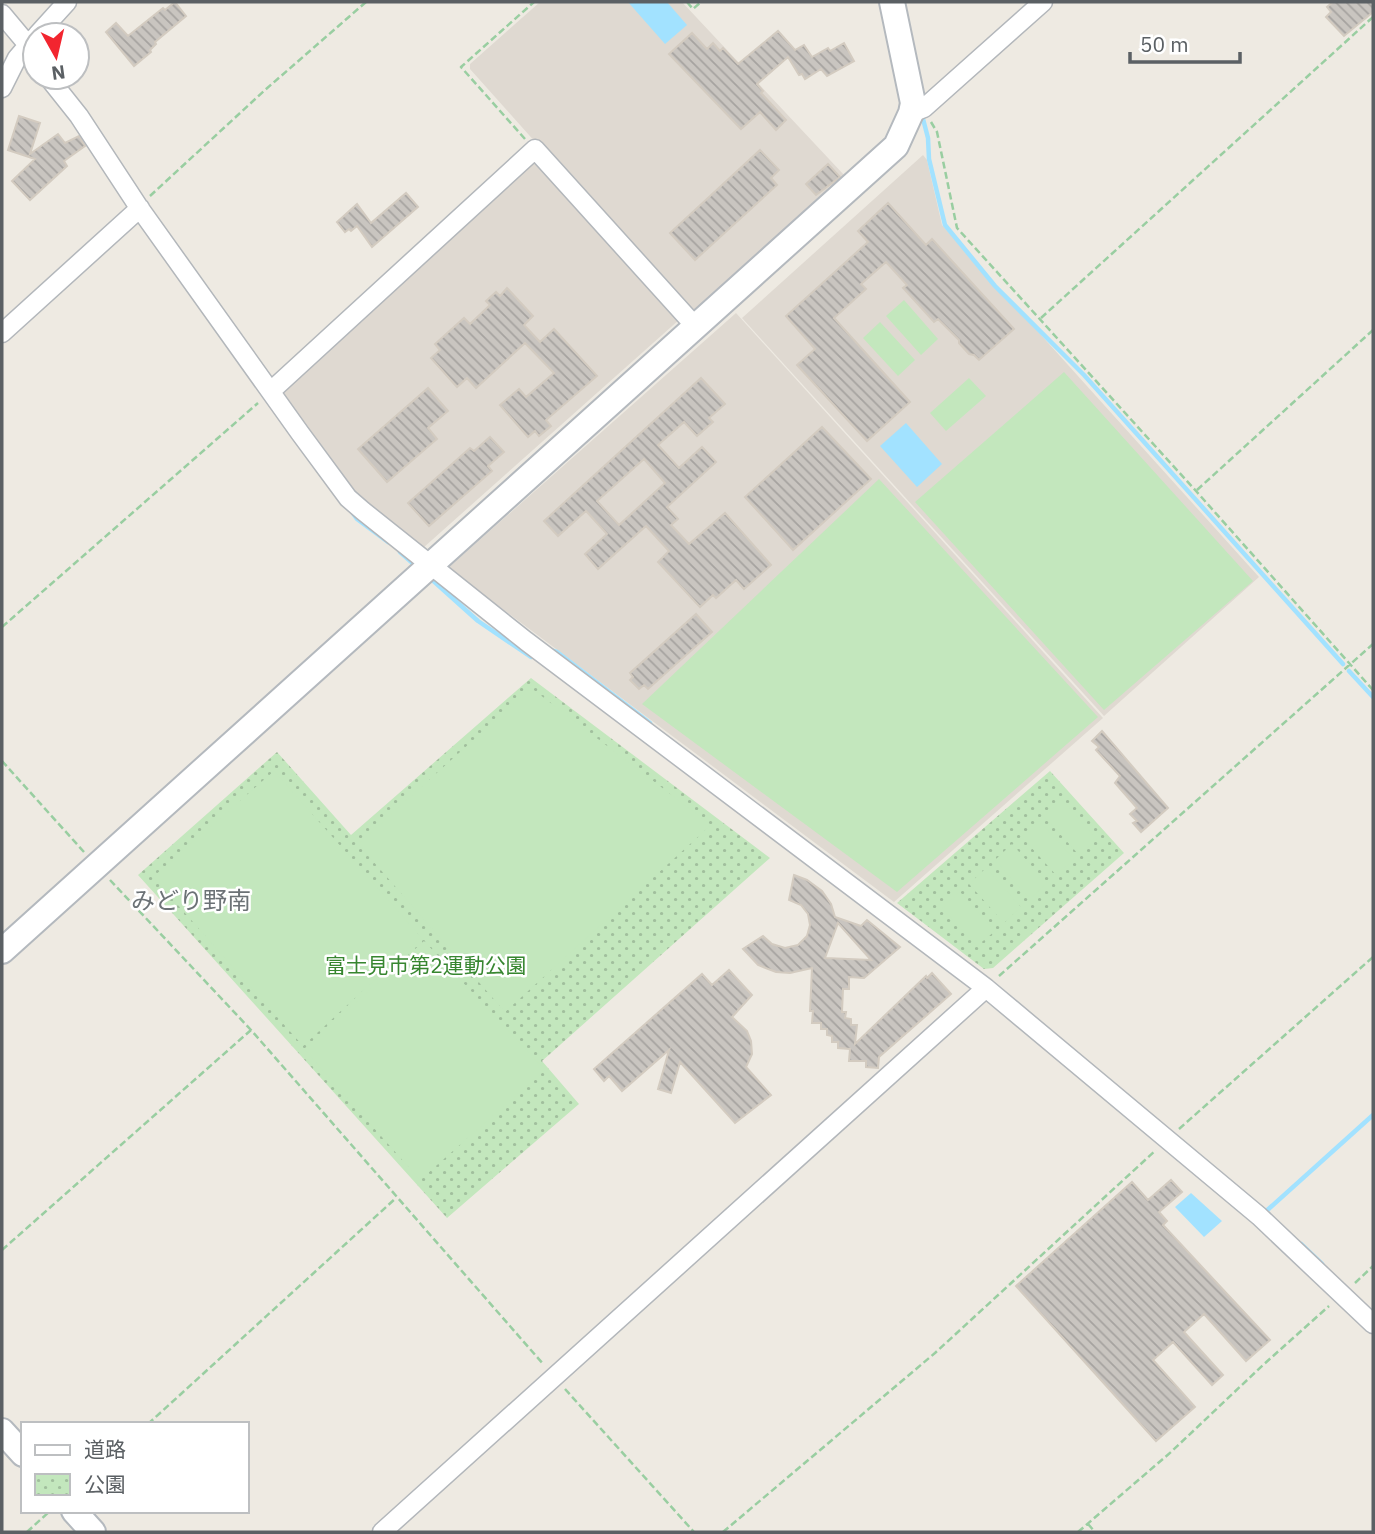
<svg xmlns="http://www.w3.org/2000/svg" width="1375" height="1534" viewBox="0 0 1375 1534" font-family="'IBM Plex Sans','Noto Sans JP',sans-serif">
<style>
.education{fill:#dfd9d1}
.park{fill:url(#park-dots)}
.garden{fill:#c3e7bd}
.water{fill:#a2e2ff}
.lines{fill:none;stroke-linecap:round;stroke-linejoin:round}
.stream{stroke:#a2e2ff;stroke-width:4.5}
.building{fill:url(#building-back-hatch);stroke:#d3cbc0;stroke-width:2;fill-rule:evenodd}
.street-casing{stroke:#b3b7bb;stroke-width:21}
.secondary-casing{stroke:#b4b9be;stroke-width:28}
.path{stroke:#99cea1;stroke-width:2.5;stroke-dasharray:7 3.5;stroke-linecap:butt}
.street{stroke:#fff;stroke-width:18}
.secondary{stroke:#fff;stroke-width:24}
.labels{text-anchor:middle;stroke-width:5;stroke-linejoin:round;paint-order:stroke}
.park-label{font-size:21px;fill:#378630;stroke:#fff}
.quarter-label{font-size:24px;fill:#6c7276;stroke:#fff}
</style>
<defs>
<pattern id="park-dots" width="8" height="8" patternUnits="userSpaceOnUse" patternTransform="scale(1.75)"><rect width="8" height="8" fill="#c3e7bd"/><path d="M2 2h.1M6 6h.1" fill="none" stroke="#a1bf9d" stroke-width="1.8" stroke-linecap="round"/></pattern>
<pattern id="building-back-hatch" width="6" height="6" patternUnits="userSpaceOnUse" patternTransform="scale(1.75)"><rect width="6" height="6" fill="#c9c5c0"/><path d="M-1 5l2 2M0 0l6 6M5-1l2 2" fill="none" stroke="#a6a3a0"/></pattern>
</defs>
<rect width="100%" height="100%" fill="#eeeae2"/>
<path class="education" d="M540,2h142l162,173 -151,137h-6l-217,-243v-5z
M923,155l4,5 15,65 317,352 -155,139 -362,-398z
M535,156l145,163 -257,229 -48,-37 -20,-20 -76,-101z
M736,313l367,405 -209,184 -446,-334z"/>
<path class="park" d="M531,678l239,180 -228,203 37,43 -132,114 -309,-343 139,-123 74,83z
M1050,771l74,82 -131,115 -9,1 -87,-66z"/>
<path class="garden" d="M904,300l34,39 -17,16 -35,-39z
M880,322l35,38 -17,16 -35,-38z
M1064,372l189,209 -149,129 -189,-208z
M969,378l17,18 -40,35 -16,-18z
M879,479l219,238 -201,175 -255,-188z
M531,688l180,137 -206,187 -147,-168z
M274,771l147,166 -118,109 -150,-169z
M1062,800l35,39 -18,16 -35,-39z
M1039,821l35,38 -18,16 -35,-39z
M1012,844l35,39 -17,16 -35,-39z
M986,868l35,39 -17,16 -35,-39z
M960,892l35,39 -18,15 -35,-38z
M424,941l121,129 -125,110 -116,-131z"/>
<path class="water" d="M628,2h39l20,23 -22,19z
M906,423l36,41 -25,23 -37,-41z
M1191,1193l31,28 -18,16 -29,-30z"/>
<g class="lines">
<path class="stream" d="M922,115l6,23 1,21 16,66 50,61 89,89 259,289
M352,512l5,7 31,23
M400,552l17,15
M429,577l49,44 53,36 4,-1
M550,650l7,2 93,71
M1349,671l24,26
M1263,1214l110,-99
M1301,1244l21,20"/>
</g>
<path class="building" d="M175,2l11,14 -31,26 1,2 -6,6 1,2 -17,14 -28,-34 10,-9 12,13 35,-28 2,2z
M1333,2h40v10l-29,24 -18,-19 5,-5 -4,-5z
M778,31l17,19 9,-5 8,12 16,-9 2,3 14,-8 10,18 -27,15 -6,-7 -16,10 -3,-5 -3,1 -11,-18 -31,27 6,7 -2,2 25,27 -10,10 -16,-18 -19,17 -72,-75 23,-21 15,16 6,-6 7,8 3,-3 15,16z
M19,116l21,7 -10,31 28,-20 7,9 14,-7 6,10 -21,15 3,5 -37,34 -18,-19 23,-22 -27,-9z
M760,150l19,20 -8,8 6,7 -82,75 -25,-27z
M828,164l12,13 -24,18 -10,-11z
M406,193l12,14 -46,40 -15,-21 -6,5 -2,-2 -4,3 -8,-10 20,-18 14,19z
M888,203l38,42 6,-6 82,90 -35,31 -5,-5 -5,-1 -10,-11v-3l-21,-21 -4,3 -31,-34 4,-3 -21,-23 -25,22 5,5 -32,29 76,84 -43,39 -70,-76 18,-16 -29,-33 82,-74 -10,-11z
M507,288l26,28 -9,9 16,17 14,-13 43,47 -51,44 5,6 -12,10 -4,-5 -7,6 -28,-32 19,-16 7,8 28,-24 -29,-30 -49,45 -9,-10 -10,9 -26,-29 9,-8 -5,-6 29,-26 6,6 20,-19 -4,-4 10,-9 4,4z
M701,378l24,26 -16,14 4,4 -16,14 -13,-14 -26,23 21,23 23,-21 14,15 -49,45 11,12 -7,6 18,19 36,-31 46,52 -27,24 -8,-9 -20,18 -3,-3 -13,12 -42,-45 11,-11 -23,-25 -48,43 -13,-15 22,-20 -21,-23 -28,25 -14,-15zM644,459l21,24 -46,42 -22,-24z
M428,388l20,23 -20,17 9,11 -50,43 -29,-33z
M822,427l49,52 -78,71 -48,-53z
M490,437l14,15 -16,14 4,5 -63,55 -21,-23 62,-55 4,3z
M696,614l16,18 -64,57 -4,-4 -5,4 -9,-9 3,-3 -3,-4z
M1102,731l66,77 -27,24 -8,-9 4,-2 -7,-7 7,-6 -22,-25 5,-7 -24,-26 3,-3 -7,-6z
M794,875l13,5 15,11 9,13 4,13 26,9 6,-6 33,27 -36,31 -15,-1v12h-6l-1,23h4l-1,6 6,1v6h6l-2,19 71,-68 1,2 5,-5 19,21 -72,63 -1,11 -12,-1v-6h-17l1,-12 -12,-1v-6h-6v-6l-5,-1v-6h-6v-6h-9l1,-12h-3l2,-43 -22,5 -14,-1 -18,-7 -15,-16 20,-13 9,8 13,4 13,-3 9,-9 3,-11 -2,-11 -7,-9 -12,-5zM838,923l33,37 -46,-2z
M729,970l23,25 -20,22 15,14 4,10 1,13 -6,13 25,28 -36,28 -55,-61 -9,31 -13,-4 11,-39 -47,41 -13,-15 -5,5 -10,-12 108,-95 10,11z
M1171,1180l11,12 -23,20 8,9 -4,4 107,115 -24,21 -42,-47 -20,18 39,43 -11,10 -39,-43 -20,18 42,47 -39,34 -140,-155 116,-104 16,18z"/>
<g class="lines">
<defs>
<path id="street" d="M2,14l31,37
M37,35l30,-33
M48,77l31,39 59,90 162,227 48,65 15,13 163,130 460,347 273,228 114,108
M2,88l15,-30 18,-21
M911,113l13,-5 119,-106
M2,333l138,-125
M271,391l264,-242 160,177
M382,1532l604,-544"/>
<path id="secondary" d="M2,951l894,-805 15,-33 2,-10 -21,-101
M2,1431l21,23
M74,1511l19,21"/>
</defs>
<use href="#street" class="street-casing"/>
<use href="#secondary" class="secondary-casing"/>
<path class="path" d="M687,2l6,7 8,-7
M931,122l6,10 20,96 239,263 177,199
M525,139l-64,-72 73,-65
M150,196l115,-106 101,-88
M1041,318l332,-301
M1197,490l176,-160
M2,627l256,-224
M2,761l82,91
M110,880l141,150 293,335
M999,976l374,-332
M1179,1129l194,-172
M2,1250l249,-220
M1355,1283l18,-17
M565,1389l129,143
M148,1424l248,-226
M1088,1524l7,8
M27,1532l23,-21
M723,1532l212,-179 221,-203
M1078,1532l93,-80 92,-87 66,-59"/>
<use href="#street" class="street"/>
<use href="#secondary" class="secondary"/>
</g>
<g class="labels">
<g class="park-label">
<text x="426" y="973">富士見市第2運動公園</text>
</g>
<g class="quarter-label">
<text x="191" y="909">みどり野南</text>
</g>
</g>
<rect width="1375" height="1534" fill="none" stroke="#5b6064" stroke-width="7"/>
<rect x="21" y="1422" width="228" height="91" fill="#ffffff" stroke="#bdbfc1" stroke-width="2"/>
<rect x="35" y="1445" width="35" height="10" fill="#ffffff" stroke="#bdbfc1" stroke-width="2"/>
<text x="84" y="1457" font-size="21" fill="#5b6064">道路</text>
<rect x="35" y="1474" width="35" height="21" fill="url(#park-dots)" stroke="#bdbfc1" stroke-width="2"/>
<text x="84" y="1492" font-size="21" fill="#5b6064">公園</text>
<g transform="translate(56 56) rotate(172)"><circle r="33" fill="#ffffff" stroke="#bdbfc1" stroke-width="2"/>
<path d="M0-5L12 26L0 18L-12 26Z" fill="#f2252f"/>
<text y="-10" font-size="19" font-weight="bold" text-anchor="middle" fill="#5b6064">N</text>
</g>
<path d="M1130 52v10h110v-10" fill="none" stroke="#5b6064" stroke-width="3.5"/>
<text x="1140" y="52" font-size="21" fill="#5b6064" stroke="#ffffff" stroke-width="5" paint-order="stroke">50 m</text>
</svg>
